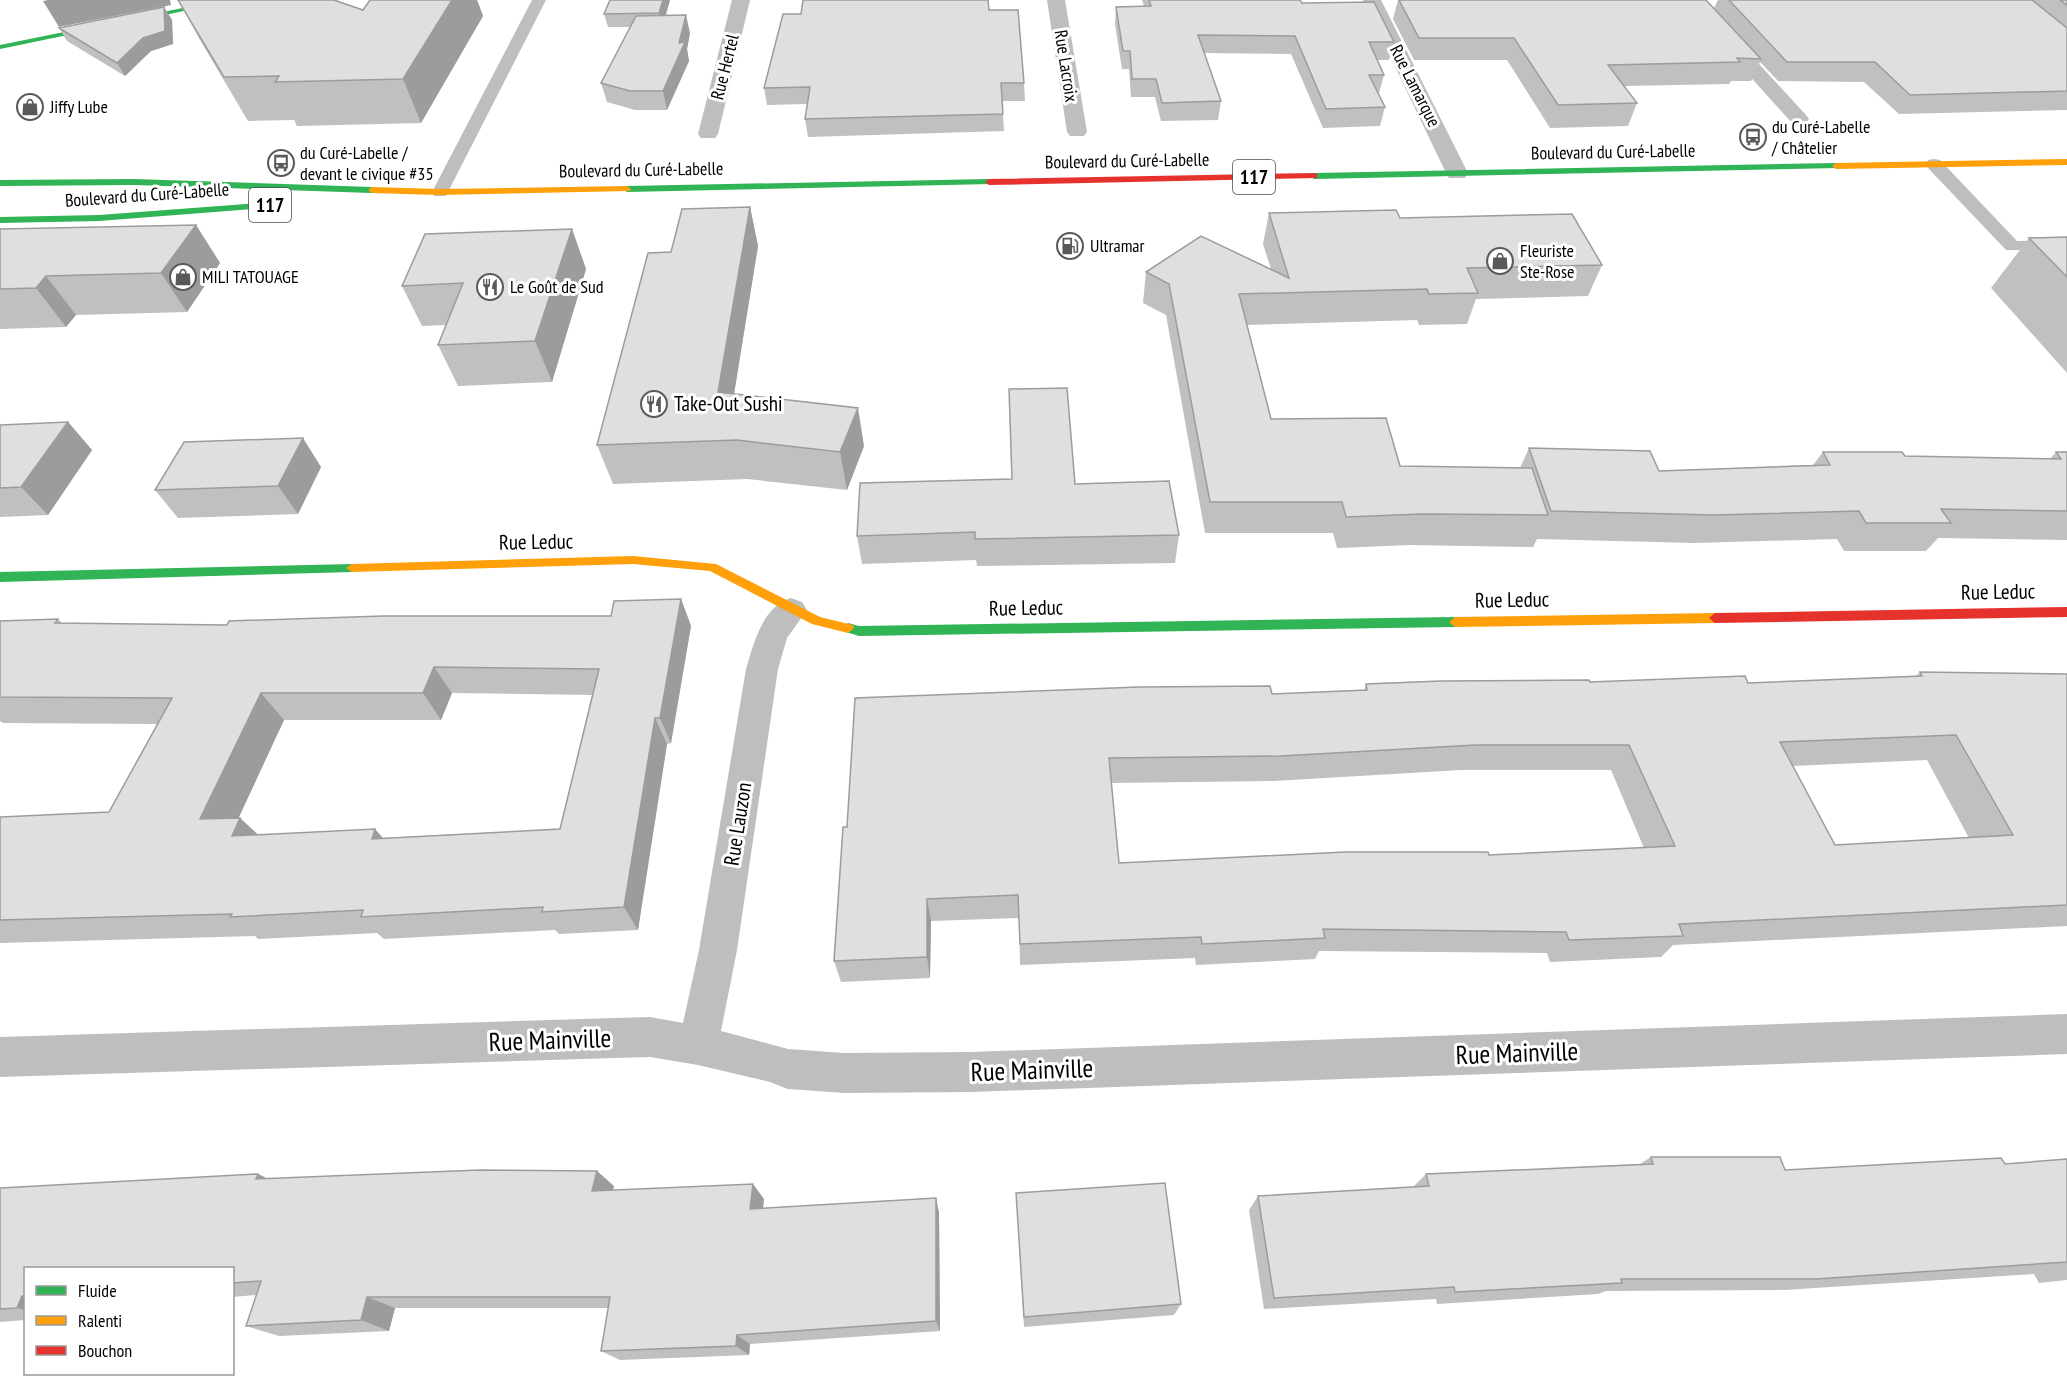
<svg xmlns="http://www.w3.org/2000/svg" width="2067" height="1399" viewBox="0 0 2067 1399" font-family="'PT Sans Narrow',sans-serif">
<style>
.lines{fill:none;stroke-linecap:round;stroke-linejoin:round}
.lane{fill:#bebebe;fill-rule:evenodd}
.street{fill:#bebebe;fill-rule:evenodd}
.fast{fill:#30b455;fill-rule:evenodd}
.slow{fill:#ff9f0a;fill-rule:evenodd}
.jam{fill:#e5322d;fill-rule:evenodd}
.wall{fill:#c0c0c0;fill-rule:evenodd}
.shaded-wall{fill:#9c9c9c}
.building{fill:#dfdfdf;stroke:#9c9c9c;stroke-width:1.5;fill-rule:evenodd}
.labels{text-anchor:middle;stroke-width:6;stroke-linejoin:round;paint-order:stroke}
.far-street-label{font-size:18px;fill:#000;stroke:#fff}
.far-poi-label{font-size:18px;fill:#000;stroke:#fff;text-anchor:start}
.shield{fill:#fff;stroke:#4c4c4c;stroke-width:1.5}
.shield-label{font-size:20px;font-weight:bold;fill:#000}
.poi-label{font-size:21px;fill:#000;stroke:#fff;text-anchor:start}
.street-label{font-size:21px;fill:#000;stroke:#fff}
.near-street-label{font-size:26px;fill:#000;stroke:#fff}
</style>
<rect width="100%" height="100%" fill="#fff"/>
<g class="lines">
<path class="lane" d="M532,0h14l-98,192 -2,4h-12l-2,-4z
M1934,159l6,1 77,81 50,-1v10h-61l-78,-82 -2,-4 2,-4z"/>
<path class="street" d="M732,0h18l-32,134 -3,4h-14l-3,-4z
M1047,0h18l22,132 -3,4h-14l-3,-4z
M1363,0h18l87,173 -3,5h-16l-3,-5z
M1681,0h19l106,115 3,4 -3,4h-14z
M791,598l11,4 5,8 -20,28 -9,31 -41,281 -16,81 67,18 56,4 126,-1 1097,-38v40l-1097,38 -126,1 -56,-4 -18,-7 -72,-17 -48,-8 -650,20v-40l650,-20 33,6 16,-73 47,-281c8,-26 16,-62 45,-71z"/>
<path class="fast" d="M222,0h15l-237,49v-4z
M1836,163l3,1v4l-525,11 -4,-3 4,-3z
M134,179l238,8 4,3 -4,3 -238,-8 -134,1v-6z
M989,179l4,3 -1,2 -365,8 -4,-3 4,-3z
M274,202l3,1v4l-178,14 -99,2v-6l99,-2z
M352,564l6,4 -6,4 -352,10v-10z
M1455,617l6,5 -6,5 -596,9 -16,-5 -1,-3 6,-5 11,3z"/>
<path class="slow" d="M2067,159v6l-231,4 -4,-3 4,-3z
M627,186l4,3 -1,2 -190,4 -68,-2 -4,-3 4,-3 68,2z
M633,556l83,8 104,53 33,8 1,3 -6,5 -36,-9 -102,-53 -77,-7 -281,8 -6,-4 6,-4z
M1715,613l6,5 -6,5 -260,4 -6,-5 6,-5z"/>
<path class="jam" d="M1314,173l3,1v4l-328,7 -4,-3 4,-3z
M2067,607v10l-352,6 -6,-5 6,-5z"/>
</g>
<path class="wall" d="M178,0l185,10 7,-10h107l6,16 -62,107 -124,3 -3,-6 -46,1 -48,-81z
M670,0l-4,16 24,17 -3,16 2,12 -22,49h-32l-28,-8 -6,-19 30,-56h-23l-4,-13z
M1142,0h158l2,3 92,39 -5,18h-12l7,15 -5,18h-1l7,14 -5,19 -57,2 -32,-74 -87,-1 17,48 -3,19 -57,1 -6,-24h-24l-2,-28h-7l-7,-45 1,-17 28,-1z
M1398,0h308l8,8 4,-8h349v110l-168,4 -35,-32 -86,-1 -18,-19 -9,19h-20l-2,3 -105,2 13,17 -9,23 -78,2 -43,-68h-93l-21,-41z
M164,7l8,13 1,24 -22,7 -26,25 -58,-35 -8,-13z
M989,10l35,73 1,18h-23l2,30 -196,6 -3,-18 2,-15 -40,1 -3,-17z
M750,207l8,39 -24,148 130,52 -17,44 -100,-11 -134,5 -16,-39 74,-193z
M1269,213l131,5 202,47 -14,31 -112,3 -9,25 -48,1 -2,-5 -170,5 24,94 129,47 120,2 9,-20 130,23 154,-6 10,-13 82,4 145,3 6,-7h11v88l-129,-2 -12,13h-82l-7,-12 -142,4 -158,-4 -4,8 -123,-2 -73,3 -4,-15h-128l-39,-218 -23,-12 3,-31 125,-3 -8,-25z
M196,225l24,38 -33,49 -111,3 -10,12 -66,2v-100z
M572,229l14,40 -34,113 -94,4 -20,-41 8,-20 -24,1 -20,-40z
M2067,237v136l-76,-85 38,-50z
M68,422l24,28 -44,65 -48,2v-92z
M321,467l-23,47 -120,4 -23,-28z
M1075,484l104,51 -4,28 -198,3 -1,-6 -114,4 -5,-28z
M681,599l10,27 -20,117 -4,1 -29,186 -79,4 -4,-4 -171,9 -7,-6 -119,6 -3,-3 -255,7v-126l109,-5 48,-88 -154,-1 -3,-2v-100l58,-2 4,4 165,2 384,-9zM452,693l140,2 -32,134 -177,9 -125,-3 -18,-17h-2l46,-98h157z
M1920,672l147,2v252l-394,19 -12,12 -111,5 -3,-9 -228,-2 -4,8 -119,6 -1,-7 -175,7 -1,-47 -88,3 -1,57 -89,4 -7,-21 13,-134 425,-133 92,-4 2,-6 224,-2 158,1 168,-7zM1927,760l42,78 -134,7 -42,-79zM1461,770h150l33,78 -155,7 -370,8 -8,-80 163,-2z
M1651,1157l134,13 220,-6 62,-5v121l-28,3 -5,-9 -250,16 -178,1 -8,3 -161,10 -1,-5 -172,10 -15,-99 9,-14 155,-9 13,-13 214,-10z
M258,1174l10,5 346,7 -1,4 151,9 -1,10 173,-11 3,15 1,118 -190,13 -1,11 -129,5 -19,-9 8,-43h-214l-6,23 -110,5 -33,-10 10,-31 -24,2v-28h-206v51l-26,2v-134z
M1016,1193l165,111 -7,11 -150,12z"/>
<path class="shaded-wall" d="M48,0h122l1,5 -112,22 -16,-26z
M452,0h25l6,16 -62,107 -18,-44z
M663,0h7l-8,26 -3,-13z
M164,7l8,13 1,24 -22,7 -26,25 -8,-13z
M686,15l4,18 -3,16 2,12 -22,49 -4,-19 16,-48z
M750,207l8,39 -30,185 -10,-39z
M196,225l24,38 -33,49 -26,-39z
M572,229l14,40 -34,113 -17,-41z
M46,276l30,39 -10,12 -30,-39z
M858,408l6,38 -17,44 -7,-38z
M68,422l24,28 -44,65 -27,-28z
M303,438l18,29 -23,47 -20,-28z
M681,599l10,27 -20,117 -11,-25z
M434,667l18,26 -11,27 -18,-27z
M261,693l23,27 -57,123 -27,-24z
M655,718l12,26 -29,186 -14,-23z
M240,818l26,24 -34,-6z
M375,829l21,24 -24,-14z
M927,899l4,22 -1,57 -3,-21z
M597,1171l17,15 -5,20 -17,-15z
M258,1174l30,15 -32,-10z
M753,1184l11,15 -3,24 -11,-14z
M936,1198l3,15 1,118 -4,-10z
M22,1296l4,1v13l-9,-2z
M367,1297l28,11 -6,23 -28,-11z
M737,1335l13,9 -1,11 -13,-9z"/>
<path class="building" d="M178,0h156l29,10 7,-10h82l-49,79 -128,3 4,-6 -55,1z
M610,0h53l-4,13 -55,1z
M803,0h185l1,10h29l6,73h-23l2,31 -198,5 5,-32 -46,1 19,-74h18z
M1149,0h151l2,3 72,-1 20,40h-25l15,33h-15l16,32 -59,2 -31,-73 -97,-1 23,66 -59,2 -6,-24h-24l-2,-28h-7l-7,-44 35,-1z
M1399,0h307l55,59 -24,-1 3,4 -132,3 29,38 -79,2 -44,-67h-95z
M1729,0h303l35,28v63l-157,4 -35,-33h-88z
M2060,0h7v5z
M164,7l1,24 -22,7 -26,25 -58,-35z
M686,15l-7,28 6,-1 -22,49h-33l-29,-8 35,-67z
M750,207l-32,185 140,16 -18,44 -103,-12 -140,5 51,-192 23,-1 11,-43z
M1396,210l4,8 172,-4 30,51 -135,3 11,25 -49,1 -2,-5 -188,5 32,125 115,-1 14,48 132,2 16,47 -126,-1 -76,3 -4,-15h-132l-41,-218 -23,-12 55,-36 88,42 -20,-65z
M196,225l-35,48 -115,3 -10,12 -36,1v-60z
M572,229l-37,112 -97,4 25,-62 -61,3 23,-52z
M2067,237v40l-38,-39z
M1067,388l8,96 94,-3 10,54 -204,4v-7l-118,4 3,-53 152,-4 -3,-90z
M68,422l-47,65 -21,1v-63z
M303,438l-25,48 -123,4 29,-48z
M1529,448l121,3 9,20 171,-6 -7,-13h79l3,4 156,3 -5,-7h11v59l-126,-2 10,14h-85l-7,-12 -145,4 -163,-4z
M681,599l-21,119h-5l-31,189 -82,5 1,-5 -182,10 2,-7 -133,7 2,-3 -232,6v-103l109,-5 63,-114 -172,-1v-76l58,-2 -3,4 172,2 2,-4 154,-5h228l3,-15zM434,667l165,2 -39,160 -188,10 3,-10 -143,7 8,-18 -40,1 61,-126h162z
M1920,672l147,2v231l-388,19 4,12 -114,4 -3,-8 -243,-3 2,9 -123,6 -1,-7 -181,7 -2,-49 -91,4v58l-93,4 9,-134h4l8,-129 284,-11 131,-1 2,8 95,-4 -1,-6 75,-3 148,-1 1,2 155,-6 3,7 174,-7zM1956,735l57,100 -178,10 -55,-103zM1475,745h154l46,101 -186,9 -1,-3h-143l-226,11 -10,-105 172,-2z
M1651,1157h129l5,13 216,-12 4,6 62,-5v103l-251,17h-195l1,4 -167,9 -1,-5 -180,11 -16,-102 171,-10 -3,-12 227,-10z
M480,1170l117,1 -5,20 161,-7 -3,25 186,-11v123l-199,14 -1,11 -135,5 9,-54h-243l-6,23 -115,6 15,-45 -29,2v-14h-206v27h-4l-5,12 -17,1v-121l258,-14 -2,5z
M1165,1183l16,121 -157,13 -8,-124z"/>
<defs>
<symbol id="shop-ring" viewBox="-11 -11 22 22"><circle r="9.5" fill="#fff" stroke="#595959" stroke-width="1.5"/><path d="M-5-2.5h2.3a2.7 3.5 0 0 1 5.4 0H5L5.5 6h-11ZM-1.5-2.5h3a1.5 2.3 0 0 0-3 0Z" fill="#595959"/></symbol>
<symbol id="bus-ring" viewBox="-11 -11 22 22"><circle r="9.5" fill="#fff" stroke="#595959" stroke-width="1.5"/><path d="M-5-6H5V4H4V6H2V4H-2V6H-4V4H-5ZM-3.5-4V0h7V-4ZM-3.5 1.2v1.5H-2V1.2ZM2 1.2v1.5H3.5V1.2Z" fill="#595959"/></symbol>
<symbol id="fuel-ring" viewBox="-11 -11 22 22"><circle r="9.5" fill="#fff" stroke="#595959" stroke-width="1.5"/><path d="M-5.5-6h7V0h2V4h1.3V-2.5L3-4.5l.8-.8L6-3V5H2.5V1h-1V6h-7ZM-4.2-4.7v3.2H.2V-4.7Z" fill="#595959"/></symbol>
<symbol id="restaurant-ring" viewBox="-11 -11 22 22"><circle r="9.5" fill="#fff" stroke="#595959" stroke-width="1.5"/><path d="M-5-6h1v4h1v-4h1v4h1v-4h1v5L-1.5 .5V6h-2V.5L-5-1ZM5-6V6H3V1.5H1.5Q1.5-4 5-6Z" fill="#595959"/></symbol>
</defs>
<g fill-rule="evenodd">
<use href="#shop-ring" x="15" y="92" width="30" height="30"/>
<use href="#bus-ring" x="1738" y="122" width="30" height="30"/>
<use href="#bus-ring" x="266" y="148" width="30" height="30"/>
<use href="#fuel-ring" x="1055" y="231" width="30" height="30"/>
<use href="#shop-ring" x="1485" y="246" width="30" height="30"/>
<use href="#shop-ring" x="168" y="262" width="30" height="30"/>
<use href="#restaurant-ring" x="475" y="272" width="30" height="30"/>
<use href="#restaurant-ring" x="639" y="389" width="30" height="30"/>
</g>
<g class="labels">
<g class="far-street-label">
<text transform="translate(1066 66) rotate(81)" y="6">Rue Lacroix</text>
<text transform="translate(725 67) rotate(-76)" y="6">Rue Hertel</text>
<text transform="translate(1415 86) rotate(63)" y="6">Rue Lamarque</text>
<text transform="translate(1613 152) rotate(-1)" y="6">Boulevard du Curé-Labelle</text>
<text transform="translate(1127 161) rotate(-1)" y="6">Boulevard du Curé-Labelle</text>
<text transform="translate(641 170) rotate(-1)" y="6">Boulevard du Curé-Labelle</text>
<text transform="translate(147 195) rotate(-4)" y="6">Boulevard du Curé-Labelle</text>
</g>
<g class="far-poi-label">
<text x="50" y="113">Jiffy Lube</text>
<text x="1772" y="133">du Curé-Labelle<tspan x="1772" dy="21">/ Châtelier</tspan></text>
<text x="300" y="159">du Curé-Labelle /<tspan x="300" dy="21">devant le civique #35</tspan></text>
<text x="1090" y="252">Ultramar</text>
<text x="1520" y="257">Fleuriste<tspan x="1520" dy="21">Ste-Rose</tspan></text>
<text x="202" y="283">MILI TATOUAGE</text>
<text x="510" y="293">Le Goût de Sud</text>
</g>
<g class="shield">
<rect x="1233" y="160" width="42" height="34" rx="4.5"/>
<rect x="249" y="188" width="42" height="34" rx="4.5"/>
</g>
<g class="shield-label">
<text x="1254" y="184">117</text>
<text x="270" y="212">117</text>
</g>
<g class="poi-label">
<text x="674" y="411">Take-Out Sushi</text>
</g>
<g class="street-label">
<text transform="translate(536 542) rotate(-1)" y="7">Rue Leduc</text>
<text transform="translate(1998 592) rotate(-1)" y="7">Rue Leduc</text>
<text transform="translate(1512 600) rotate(-1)" y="7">Rue Leduc</text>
<text transform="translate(1026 608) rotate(-1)" y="7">Rue Leduc</text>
<text transform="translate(738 824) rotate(-81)" y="7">Rue Lauzon</text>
</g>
<g class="near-street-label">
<text transform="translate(550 1040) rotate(-2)" y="9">Rue Mainville</text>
<text transform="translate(1517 1053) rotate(-2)" y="9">Rue Mainville</text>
<text transform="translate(1032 1070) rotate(-2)" y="9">Rue Mainville</text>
</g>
</g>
<rect x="24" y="1267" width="210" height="108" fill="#ffffff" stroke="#999999" stroke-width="1.5"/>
<rect x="36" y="1286" width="30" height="9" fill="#30b455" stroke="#999999" stroke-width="1.5"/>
<text x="78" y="1297" font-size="18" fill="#000000">Fluide</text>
<rect x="36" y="1316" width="30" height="9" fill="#ff9f0a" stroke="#999999" stroke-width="1.5"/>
<text x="78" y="1327" font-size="18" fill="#000000">Ralenti</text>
<rect x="36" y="1346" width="30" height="9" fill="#e5322d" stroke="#999999" stroke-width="1.5"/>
<text x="78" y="1357" font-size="18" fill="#000000">Bouchon</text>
</svg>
